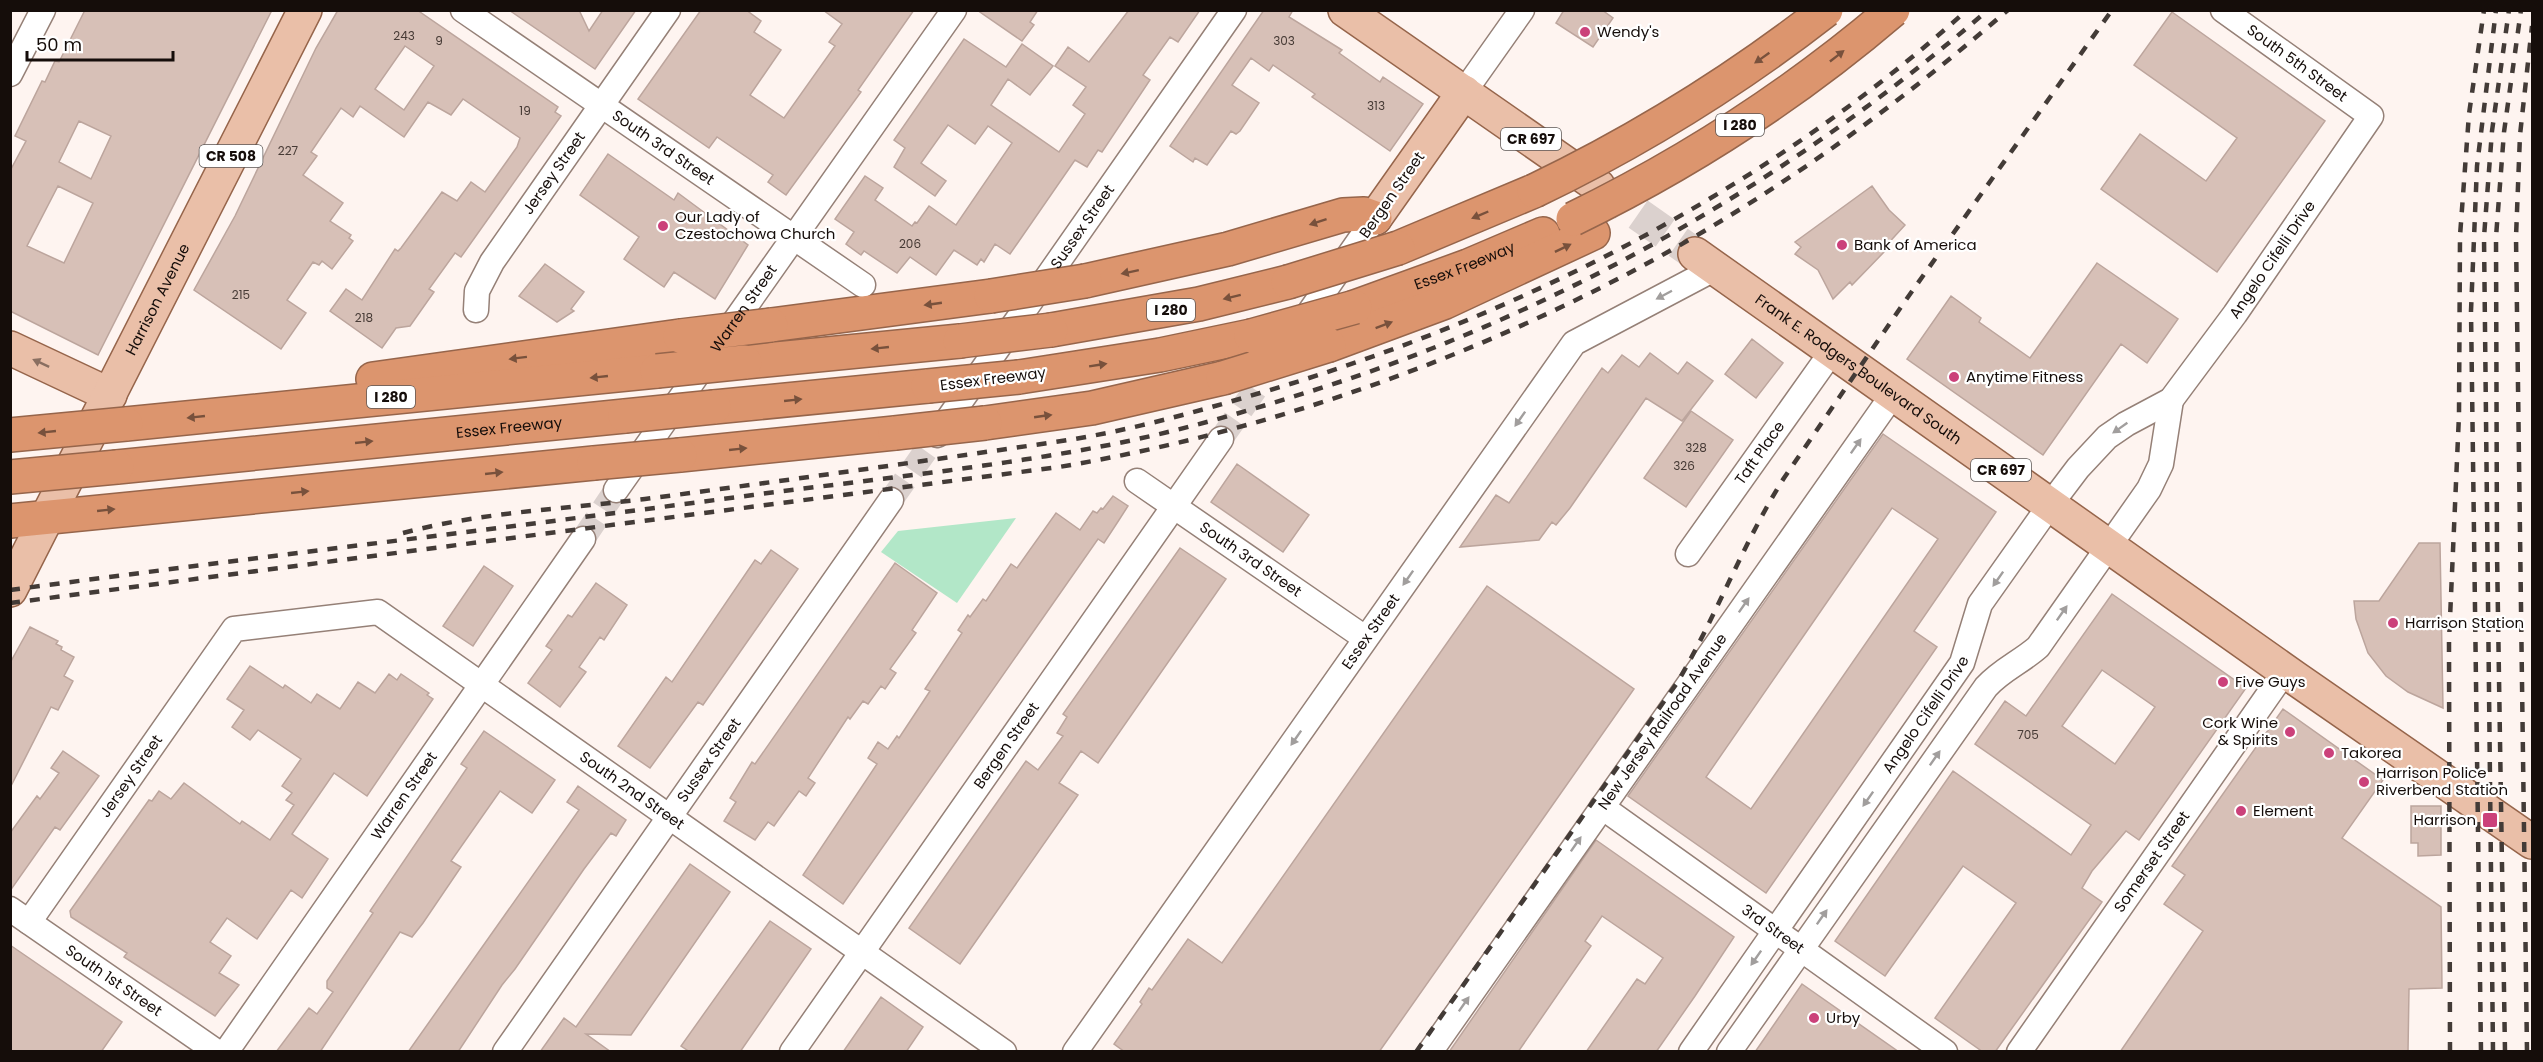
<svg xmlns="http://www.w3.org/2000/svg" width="2543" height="1062" viewBox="0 0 2543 1062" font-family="Poppins,sans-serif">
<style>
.green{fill:#b2e7c8}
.building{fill:#d7c0b7;stroke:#bca59d;stroke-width:1.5;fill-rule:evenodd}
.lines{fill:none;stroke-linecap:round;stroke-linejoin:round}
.minor-tunnel{stroke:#dbd1ce;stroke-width:24;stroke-dasharray:24 12;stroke-linecap:butt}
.primary-tunnel{stroke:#dbd1ce;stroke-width:33;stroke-dasharray:33 16;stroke-linecap:butt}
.minor-casing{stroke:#958077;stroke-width:27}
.primary-casing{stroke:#96654b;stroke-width:36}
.motorway-casing{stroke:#96654b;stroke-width:36}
.minor{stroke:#fff;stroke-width:24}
.primary{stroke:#eabfa8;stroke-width:33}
.motorway{stroke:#dc956e;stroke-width:33}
.rail{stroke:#433b37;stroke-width:4.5;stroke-dasharray:10 10;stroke-linecap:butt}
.motorway-bridge-casing{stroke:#96654b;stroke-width:36;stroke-linecap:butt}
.motorway-bridge{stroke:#dc956e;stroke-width:33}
.oneway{fill:#78513c}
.oneway2{fill:#a19e9d}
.oneway3{fill:#8a6f61}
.poi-dot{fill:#cb417a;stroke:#fff;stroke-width:2}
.labels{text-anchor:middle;stroke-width:4.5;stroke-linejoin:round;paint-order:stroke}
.number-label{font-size:12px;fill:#463a35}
.shield{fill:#fff;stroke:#5b5654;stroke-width:1.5}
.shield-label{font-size:14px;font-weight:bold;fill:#150d0a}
.poi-label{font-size:15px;fill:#150d0a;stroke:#fff;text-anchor:start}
.street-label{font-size:15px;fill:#150d0a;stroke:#fff}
</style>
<rect width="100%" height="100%" fill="#fef4f0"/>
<path class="green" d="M1016,518l-59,85 -76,-51 17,-21z"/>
<path class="building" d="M85,10h187l-174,345 -88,-44v-140l16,-30 -11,-5 27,-55 3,1 10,-21 4,1zM79,121l32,15 -20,43 -32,-17zM58,186l35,17 -29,60 -37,-17z
M338,10h79l141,97 -3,5 6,4 -100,141 -6,-4 -26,36 5,3 -24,34 -14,2 -14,20 -52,-37 16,-22 16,11 33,-51 3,2 3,-3 41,-56 15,9 14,-19 14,10 32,-45 3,-9 -57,-39 -12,16 -23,-13 -24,35 -44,-31 -7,11 -12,-9 -30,44 6,4 -14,19 40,28 -13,18 21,14 -2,3 4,3 -21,28 -10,-8 -3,4 -6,-3 -26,38 19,13 -25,36 -87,-59 41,-74 81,-168zM405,46l29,20 -30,44 -29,-21z
M509,10h70l10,21 14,-21h33l-41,59z
M701,10h45l15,11 -7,11 27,18 -31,45 34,23 51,-72 -6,-4 13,-18 -19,-14h91l-56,80 3,2 -75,103 -18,-13 5,-7 -56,-38 -8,11 -71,-49z
M977,10h61l-8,12 4,3 -12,16z
M1129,10h71l-22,32 -8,-5 -27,38 7,5 -48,72 -4,-2 -11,17 -12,-7 -65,94 -15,-10 -11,18 -3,-3 -4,6 -23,-15 -18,25 -26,-18 -13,16 -33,-22 -3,4 -15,-11 8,-12 -19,-13 30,-43 18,12 -8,12 37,26 3,-4 2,1 12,-17 27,19 56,-82 -24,-17 -13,18 -27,-19 -27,38 25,18 -11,15 -41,-29 11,-19 -11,-8 70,-101 42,28 16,-23 31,22 -23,29 -22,-16 -17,26 68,47 26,-38 -12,-9 13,-18 -31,-21 13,-19 21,15z
M1264,10h29l-4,7 53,33 -3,3 41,29 3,-5 40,27 -33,47 -78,-54 3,-3 -42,-29 -4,6 -18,-13 -19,27 27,18 -19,28 -4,3 -5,-3 -24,34 -12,-7 -2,4 -23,-16z
M1564,10h38l11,8 -20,29 -37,-24z
M2172,12l153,109 -108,151 -116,-83 39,-55 66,47 31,-43 -103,-73z
M608,154l66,46 4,-7 70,52 -33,54 -41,-27 -10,15 -40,-28 15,-22 -59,-42z
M1872,186l17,24 16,15 -21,23 2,2 -34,35 -2,-3 -17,17 -15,-29 -23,-16 6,-7 -6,-5z
M2097,263l81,56 -31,44 -26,-19 -78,111 -136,-96 44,-63 30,22 -2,4 51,36z
M545,264l39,28 -13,17 3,2 -17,11 -38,-26z
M1752,339l31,24 -27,35 -31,-24z
M1650,353l28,21 9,-12 26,19 -31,40 -36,-23 -76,110 -14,17 -4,-3 -13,18 -79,7 36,-52 13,8 93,-135 6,5 14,-18 17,12z
M1691,411l42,29 -47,67 -42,-29z
M1883,434l113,78 -82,119 23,16 -171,246 -138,-97zM1892,508l46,31 -187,270 -45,-32z
M1237,464l72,51 -26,37 -72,-50z
M1113,496l15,10 -9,14 -15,23 -6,-4 -255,365 -40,-29 74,-111 -9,-6 10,-16 10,7 9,-13 2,2 31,-47 -5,-2 37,-56 -4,-3 10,-15 2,2 13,-18 3,2 25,-37 6,4 39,-55 24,17 13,-19 4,2 4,-5 2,1z
M2419,543h21l3,165 -35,-16 -22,-16 -18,-23 -12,-34 -2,-18h25z
M1180,548l46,31 -128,184 -17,-12 -22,32 19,12 -118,169 -51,-36 117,-167 12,9 25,-34 -6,-3 10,-16 -4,-3z
M771,550l27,19 -95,136 -5,-3 -48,66 -32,-22 48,-69 6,5 83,-122 6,4z
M895,563l42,30 -25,37 4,3 -26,36 6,4 -11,16 -4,-3 -13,18 -5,-3 -13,18 -2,-2 -40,61 7,5 -9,13 -7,-5 -25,35 -6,-4 -13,18 -31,-19 12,-19 -6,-4 22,-36 3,2z
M484,566l29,20 -40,60 -30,-20z
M596,583l31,22 -23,35 -4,-3 -21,30 7,5 -26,35 -32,-24 24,-33 -6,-4 22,-31 4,2z
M1487,586l147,103 -255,363h-254l-11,-8 28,-40 -2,-2 9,-14 3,2 36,-51 34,24z
M2112,594l134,94 -107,152 -13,-9 -34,40 -10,17 20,14 -107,150h-12l-48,-34 81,-115 -53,-37 -78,110 -50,-35 118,-170 118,84 20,-30 -116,-81 30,-43 21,15zM2102,670l53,37 -40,57 -53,-38z
M30,627l28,14 -2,3 6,3 -1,3 13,7 -10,19 9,5 -15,29 -7,-3 -41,81v-125z
M250,666l33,22 2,-3 26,18 6,-9 23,15 18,-27 17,11 14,-19 8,6 4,-6 28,19 -2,2 6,4 -66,97 -33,-23 -42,61 36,25 -26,39 -11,-8 -34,49 -30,-21 -17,24 21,14 -12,17 20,12 -24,31 -91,-59 3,-4 -56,-36 -1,-6 79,-111 3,1 7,-10 12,8 13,-16 56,41 2,-3 28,19 24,-35 -8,-5 6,-7 -10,-7 19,-27 -43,-29 -8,10 -18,-13 12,-17 -17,-11z
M2283,709l100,71 -41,58 99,69 1,81 -33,1 -1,63h-288l83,-121 -39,-27 21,-29 -13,-9z
M484,731l71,49 -23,33 -32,-22 -49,70 10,6 -38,56 -11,14 -12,-5 -80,120h-44l33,-44 8,6 16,-22 -6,-4v-7l46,-68 -3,-2 97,-143 -6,-4z
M63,751l36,25 -39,54 -5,-3 -45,64v-58l27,-37 3,3 19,-26 -8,-5z
M578,786l48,34 -10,16 -5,-3 -27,36 -69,100 -13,16 -44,67h-50l171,-242 -12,-8z
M2411,806h30v49l-23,1v-13h-7z
M1596,840l138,97 -39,59 -39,56h-70l51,-73 8,5 18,-26 -61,-42 -17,25 6,5 -73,106h-69z
M690,864l40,28 -99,143 -45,-1 25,18h-71l24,-34 12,9z
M770,921l41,28 -71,103h-50l-9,-6z
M10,945l112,77 -21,30h-91z
M1802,984l97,68h-144z
M881,997l42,30 -17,25h-63z"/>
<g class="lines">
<path class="minor-tunnel" d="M1221,439l41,-59
M891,500l39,-55
M583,539l33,-49"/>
<path class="primary-tunnel" d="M1598,186l97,68"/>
<defs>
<g id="minor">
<path id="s1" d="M463,10l400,275"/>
<path d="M10,74l33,-64"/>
<path d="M1464,92l58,-82"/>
<path id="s2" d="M476,310l1,-19 15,-29 176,-252"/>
<path d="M1300,326l75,-108"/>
<path id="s3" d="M937,435l297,-425"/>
<path id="s4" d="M1137,481l228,157"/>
<path id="s5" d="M616,490l338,-480"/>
<path id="s6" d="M1688,554l145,-204"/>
<path id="s7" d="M1602,807l343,245"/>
<path id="s8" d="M10,909l207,143"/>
<path id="s9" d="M29,922l205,-293 144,-17 626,440"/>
<path id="s10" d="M226,1052l357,-513"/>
<path id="s11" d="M505,1052l386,-552"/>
<path id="s12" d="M792,1052l429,-613"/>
<path id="s13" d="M1075,1052l499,-709 142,-75"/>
<path id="s14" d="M1430,1052l464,-659"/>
<path id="s15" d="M1691,1052l271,-389 18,-59 70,-99 28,-37 29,-31 19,-13 45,-24 64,-86 136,-198 -148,-106"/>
<path d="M1729,1052l257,-365c15,-17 35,-25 52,-40l111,-158 12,-25 10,-64"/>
<path id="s16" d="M2019,1052l266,-381"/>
</g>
<g id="primary">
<path d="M1345,10l253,176"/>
<path d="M1375,218l89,-126"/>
<path id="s17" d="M1695,254l600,424 237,164"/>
<path d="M10,348l100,47"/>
<path id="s18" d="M10,590l295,-580"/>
</g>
<g id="motorway">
<path d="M1398,248l136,-57"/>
<path d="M1085,281l143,-32 115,-34 21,-1 11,4"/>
<path id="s19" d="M1355,307l113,-41 75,-32"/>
<path d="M771,325l220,-29"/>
<path d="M1051,330l148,-26 89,-22"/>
<path d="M1329,345l116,-43 148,-69"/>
<path d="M745,362l215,-21"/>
<path d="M1019,377l141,-22 91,-19"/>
<path d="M373,379l307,-43"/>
<path d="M714,407l214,-21"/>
<path d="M985,423l107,-15 131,-30"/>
<path d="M126,424l531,-53"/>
<path d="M680,455l215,-22"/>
<path id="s20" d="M117,467l508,-51"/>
<path d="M10,521l584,-58"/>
</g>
</defs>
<use href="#minor" class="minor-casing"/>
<use href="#primary" class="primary-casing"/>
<use href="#motorway" class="motorway-casing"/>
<use href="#minor" class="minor"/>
<use href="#primary" class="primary"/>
<use href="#motorway" class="motorway"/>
<path class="rail" d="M403,533c79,-21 161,-24 242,-34 137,-18 273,-37 410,-57 70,-10 137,-29 205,-49 257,-75 507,-203 707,-383
M10,590c248,-33 496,-62 743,-95 122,-16 245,-28 366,-52 58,-12 116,-28 173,-46 256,-77 493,-212 696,-387
M10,603l1049,-136c244,-41 497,-138 705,-273 86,-55 166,-117 244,-184
M1416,1052l261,-369c39,-66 66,-140 107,-205l119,-174 209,-294
M2450,1052l-1,-411 10,-226 1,-179 9,-122 15,-104
M2481,1052l-10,-741 6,-145 19,-156
M2493,1052l-9,-815 8,-106 17,-121
M2505,1052l-8,-499 -1,-316 8,-105 17,-122
M2527,1052l-11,-815 4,-102 12,-109"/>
<defs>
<path id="motorway-bridge" d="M1534,191c104,-50 201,-110 292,-181
M1573,219c115,-56 223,-126 320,-209
M1288,282l110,-34
M991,296l94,-15
M680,336l91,-11
M1251,336l104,-29
M960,341l91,-11
M657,371l88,-9
M1223,378l106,-33
M928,386l91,-9
M625,416l89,-9
M895,433l90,-10
M10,435l116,-11
M594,463l86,-8
M10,477l107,-10"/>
</defs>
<use href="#motorway-bridge" class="motorway-bridge-casing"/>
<use href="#motorway-bridge" class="motorway-bridge"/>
</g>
<defs><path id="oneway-solid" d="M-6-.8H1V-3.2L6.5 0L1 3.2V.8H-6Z" transform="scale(1.5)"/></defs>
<g class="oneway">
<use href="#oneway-solid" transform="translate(1837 56) rotate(-38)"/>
<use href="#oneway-solid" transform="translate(1762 58) rotate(145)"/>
<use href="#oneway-solid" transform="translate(1480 215) rotate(157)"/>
<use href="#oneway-solid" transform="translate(1318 222) rotate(162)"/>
<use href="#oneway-solid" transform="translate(1563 248) rotate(-26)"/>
<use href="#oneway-solid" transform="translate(1130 272) rotate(168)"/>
<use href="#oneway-solid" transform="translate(1232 297) rotate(166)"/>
<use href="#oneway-solid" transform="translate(933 304) rotate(172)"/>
<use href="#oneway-solid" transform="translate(1384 325) rotate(-21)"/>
<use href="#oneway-solid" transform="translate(880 348) rotate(174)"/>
<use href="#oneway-solid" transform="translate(518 358) rotate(173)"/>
<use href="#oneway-solid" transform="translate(1098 365) rotate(-9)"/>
<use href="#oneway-solid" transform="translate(599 377) rotate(174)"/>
<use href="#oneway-solid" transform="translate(793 400) rotate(-6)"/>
<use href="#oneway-solid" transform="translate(1043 416) rotate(-8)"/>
<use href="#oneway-solid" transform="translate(196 417) rotate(174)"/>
<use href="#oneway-solid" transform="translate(47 432) rotate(174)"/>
<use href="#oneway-solid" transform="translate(364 442) rotate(-6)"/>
<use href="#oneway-solid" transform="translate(738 449) rotate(-6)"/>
<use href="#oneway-solid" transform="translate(494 473) rotate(-6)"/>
<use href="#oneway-solid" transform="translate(300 492) rotate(-6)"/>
<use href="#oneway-solid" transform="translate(106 510) rotate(-6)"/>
</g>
<g class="oneway2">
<use href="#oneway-solid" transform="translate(1664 295) rotate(152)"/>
<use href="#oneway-solid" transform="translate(1520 419) rotate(125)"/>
<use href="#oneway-solid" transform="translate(2120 428) rotate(145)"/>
<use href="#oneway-solid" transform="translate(1856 446) rotate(-55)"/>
<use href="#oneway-solid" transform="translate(1408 578) rotate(125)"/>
<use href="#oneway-solid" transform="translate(1998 579) rotate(125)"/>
<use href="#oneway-solid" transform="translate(1744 605) rotate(-55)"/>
<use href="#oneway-solid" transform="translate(2062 613) rotate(-55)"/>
<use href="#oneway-solid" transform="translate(1296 738) rotate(125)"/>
<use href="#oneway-solid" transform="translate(1935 758) rotate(-55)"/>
<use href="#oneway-solid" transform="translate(1868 799) rotate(125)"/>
<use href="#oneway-solid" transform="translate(1576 844) rotate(-55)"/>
<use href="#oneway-solid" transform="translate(1822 917) rotate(-55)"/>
<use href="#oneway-solid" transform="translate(1756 958) rotate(125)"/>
<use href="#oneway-solid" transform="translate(1464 1004) rotate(-55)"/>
</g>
<use class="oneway3" href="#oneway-solid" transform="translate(41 363) rotate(-155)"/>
<g class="poi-dot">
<circle cx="1585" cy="32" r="6"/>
<circle cx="663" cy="226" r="6"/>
<circle cx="1842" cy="245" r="6"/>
<circle cx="1954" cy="377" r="6"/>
<circle cx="2393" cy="623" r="6"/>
<circle cx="2223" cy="682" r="6"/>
<circle cx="2290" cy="732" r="6"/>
<circle cx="2329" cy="753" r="6"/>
<circle cx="2364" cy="782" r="6"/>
<circle cx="2241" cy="811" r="6"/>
<rect x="2482" y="812" width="16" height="16" rx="3"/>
<circle cx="1814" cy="1018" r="6"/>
</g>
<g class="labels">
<g class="number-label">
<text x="404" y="40">243</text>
<text x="439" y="45">9</text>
<text x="1284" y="45">303</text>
<text x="1376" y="110">313</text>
<text x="525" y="115">19</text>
<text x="288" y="155">227</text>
<text x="910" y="248">206</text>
<text x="241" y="299">215</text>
<text x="364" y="322">218</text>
<text x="1696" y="452">328</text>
<text x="1684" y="470">326</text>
<text x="2028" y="739">705</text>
</g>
<g class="shield">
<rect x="1716" y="114" width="48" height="22" rx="4.5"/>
<rect x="1501" y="128" width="60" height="22" rx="4.5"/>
<rect x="199.5" y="145" width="63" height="22" rx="4.5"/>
<rect x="1147" y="299" width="48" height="22" rx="4.5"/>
<rect x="367" y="386" width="48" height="22" rx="4.5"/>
<rect x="1971" y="459" width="60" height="22" rx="4.5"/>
</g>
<g class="shield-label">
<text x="1740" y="130">I 280</text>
<text x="1531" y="144">CR 697</text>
<text x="231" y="161">CR 508</text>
<text x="1171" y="315">I 280</text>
<text x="391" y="402">I 280</text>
<text x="2001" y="475">CR 697</text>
</g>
<g class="poi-label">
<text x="1597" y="37">Wendy's</text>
<text x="675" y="222">Our Lady of<tspan x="675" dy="17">Czestochowa Church</tspan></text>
<text x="1854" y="250">Bank of America</text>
<text x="1966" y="382">Anytime Fitness</text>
<text x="2405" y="628">Harrison Station</text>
<text x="2235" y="687">Five Guys</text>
<text x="2278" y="728" text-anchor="end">Cork Wine<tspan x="2278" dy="17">&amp; Spirits</tspan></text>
<text x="2341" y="758">Takorea</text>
<text x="2376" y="778">Harrison Police<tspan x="2376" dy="17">Riverbend Station</tspan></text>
<text x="2253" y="816">Element</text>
<text x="2476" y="825" text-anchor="end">Harrison</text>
<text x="1826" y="1023">Urby</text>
</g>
<g class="street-label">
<text transform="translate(2297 63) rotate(36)" y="5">South 5th Street</text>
<text dy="5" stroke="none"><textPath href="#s1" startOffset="243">South 3rd Street</textPath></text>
<text dy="5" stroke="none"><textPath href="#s2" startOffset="160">Jersey Street</textPath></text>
<text transform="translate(1392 195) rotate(-55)" y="5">Bergen Street</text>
<text dy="5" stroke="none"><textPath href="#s3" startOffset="254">Sussex Street</textPath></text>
<text dy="5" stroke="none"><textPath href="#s15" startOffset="993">Angelo Cifelli Drive</textPath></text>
<text dy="5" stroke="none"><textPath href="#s19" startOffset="117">Essex Freeway</textPath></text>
<text dy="5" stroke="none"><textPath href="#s18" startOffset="326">Harrison Avenue</textPath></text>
<text dy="5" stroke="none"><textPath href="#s5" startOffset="222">Warren Street</textPath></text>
<text dy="5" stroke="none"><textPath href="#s17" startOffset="200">Frank E. Rodgers Boulevard South</textPath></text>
<text transform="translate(993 379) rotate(-7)" y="5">Essex Freeway</text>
<text dy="5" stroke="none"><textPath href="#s20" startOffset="394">Essex Freeway</textPath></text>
<text dy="5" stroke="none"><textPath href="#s6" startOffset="124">Taft Place</textPath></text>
<text dy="5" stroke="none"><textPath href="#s4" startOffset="138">South 3rd Street</textPath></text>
<text dy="5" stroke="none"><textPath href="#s13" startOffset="514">Essex Street</textPath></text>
<text dy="5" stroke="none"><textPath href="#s15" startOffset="411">Angelo Cifelli Drive</textPath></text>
<text dy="5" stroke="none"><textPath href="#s14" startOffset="404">New Jersey Railroad Avenue</textPath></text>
<text dy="5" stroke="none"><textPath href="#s12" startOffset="374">Bergen Street</textPath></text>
<text dy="5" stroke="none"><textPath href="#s11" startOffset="356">Sussex Street</textPath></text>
<text dy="5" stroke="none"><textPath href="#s9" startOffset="178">Jersey Street</textPath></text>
<text dy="5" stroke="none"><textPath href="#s9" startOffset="813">South 2nd Street</textPath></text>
<text dy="5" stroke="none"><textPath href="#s10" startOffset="312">Warren Street</textPath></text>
<text dy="5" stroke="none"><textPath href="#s16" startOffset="232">Somerset Street</textPath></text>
<text dy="5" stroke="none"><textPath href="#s7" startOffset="210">3rd Street</textPath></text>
<text dy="5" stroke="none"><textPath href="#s8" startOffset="126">South 1st Street</textPath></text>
</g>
</g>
<rect width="2543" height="1062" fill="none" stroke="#150d0a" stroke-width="24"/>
<path d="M27 51v9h146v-9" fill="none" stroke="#150d0a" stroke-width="3"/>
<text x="36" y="51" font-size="18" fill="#150d0a" stroke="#ffffff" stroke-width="4.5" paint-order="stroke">50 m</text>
</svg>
